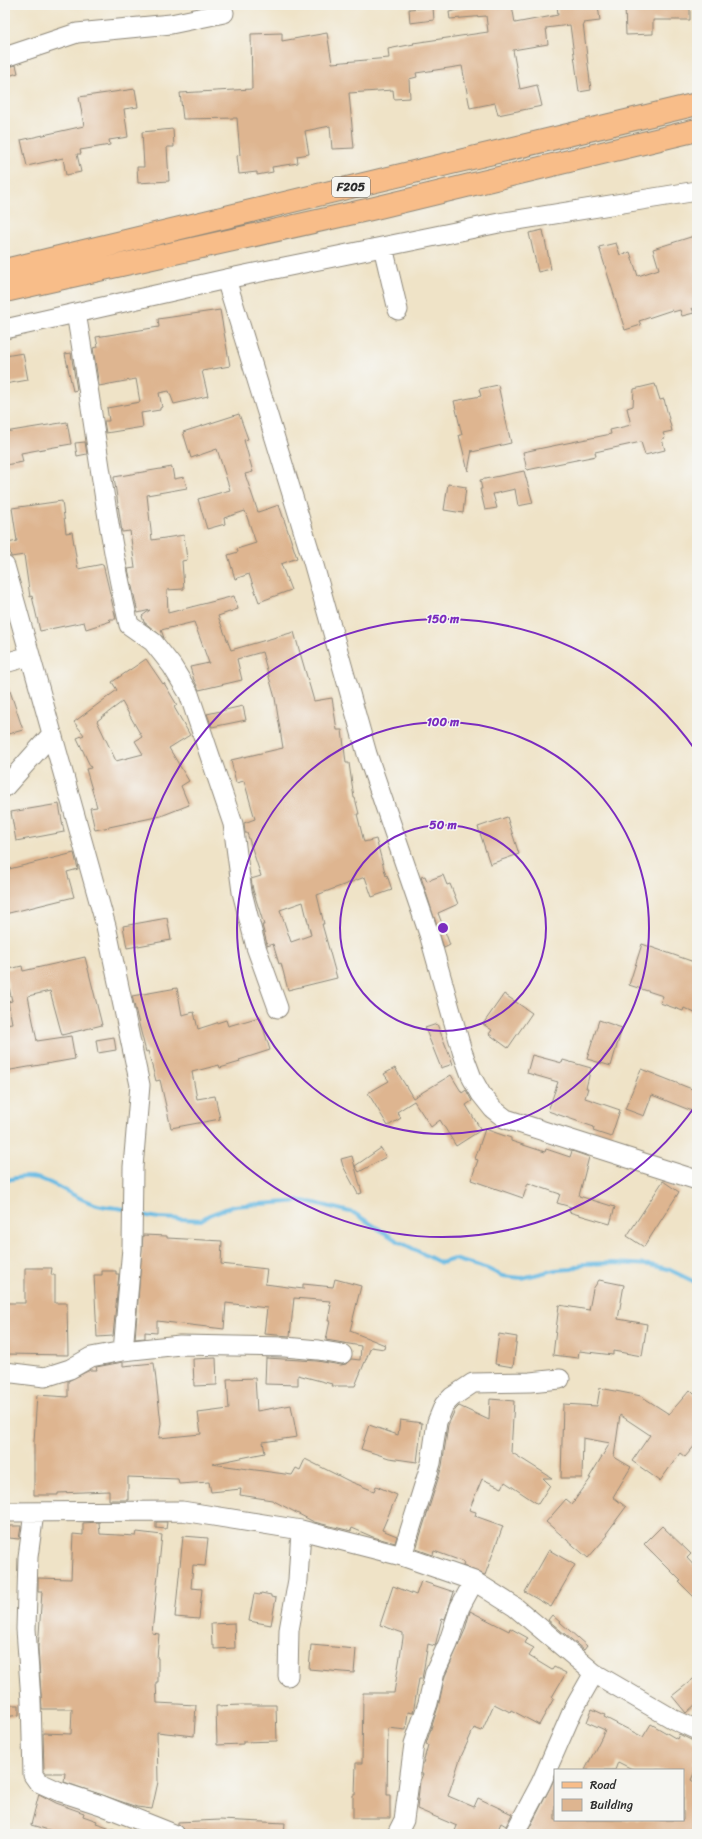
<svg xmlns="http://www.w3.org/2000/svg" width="702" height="1839" viewBox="0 0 702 1839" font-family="Sriracha,sans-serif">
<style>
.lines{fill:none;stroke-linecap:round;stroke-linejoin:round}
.stream{stroke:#67bae3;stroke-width:4}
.building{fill:#deb590;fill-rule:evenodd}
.minor-casing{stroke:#8d8779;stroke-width:21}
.major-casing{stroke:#8d8779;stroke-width:24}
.minor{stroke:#fff;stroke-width:19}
.major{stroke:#f8bd89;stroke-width:22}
.ring{fill:none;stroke:#7b2cbf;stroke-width:2}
.labels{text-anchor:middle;stroke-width:3;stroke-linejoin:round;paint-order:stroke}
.shield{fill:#f6f6f2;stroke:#686867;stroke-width:1}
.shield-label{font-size:12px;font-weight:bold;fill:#2b2b2b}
.centre{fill:#7b2cbf;stroke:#f6f6f2;stroke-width:2}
.ring-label{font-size:12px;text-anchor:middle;font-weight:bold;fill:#7b2cbf;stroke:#f6f6f2;stroke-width:3;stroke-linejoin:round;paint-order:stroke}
</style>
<rect width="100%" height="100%" fill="#f6f6f2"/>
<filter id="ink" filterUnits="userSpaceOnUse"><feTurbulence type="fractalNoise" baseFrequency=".025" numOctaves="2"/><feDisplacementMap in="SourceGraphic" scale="8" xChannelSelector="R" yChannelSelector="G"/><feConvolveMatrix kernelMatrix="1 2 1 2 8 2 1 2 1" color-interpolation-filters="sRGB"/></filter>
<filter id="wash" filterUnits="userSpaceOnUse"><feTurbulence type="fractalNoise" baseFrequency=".012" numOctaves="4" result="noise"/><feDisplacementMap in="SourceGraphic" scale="16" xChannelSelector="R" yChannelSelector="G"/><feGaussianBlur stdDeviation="0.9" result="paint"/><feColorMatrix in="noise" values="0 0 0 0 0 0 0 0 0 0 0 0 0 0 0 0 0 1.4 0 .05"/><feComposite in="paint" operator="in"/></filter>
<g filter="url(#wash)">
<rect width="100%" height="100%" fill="#efe3c7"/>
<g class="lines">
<path class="stream" d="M5,1181c38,-14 55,12 89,23 11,4 23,3 34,6
M138,1214l20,4 43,2 8,-5 24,-9 70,-5 12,2 39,10 42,27 45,23 13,-4 34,10 14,7 20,2 33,-8 17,-1 11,-5 31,-1 36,2 18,4 29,14"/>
</g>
<g id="blocks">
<path class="building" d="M484,5h28l3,18 43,-8 -1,-10h41l2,16 -17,2 8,67 -12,2 -9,-67 -24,3 2,16 -35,6 7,39 17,-4 5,21 -44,9 -3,-12 -25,5 -8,-42 -46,7 1,4 -8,2 1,19 -16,1 -1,-9 -44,3 5,55 -22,1 -2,-23 -25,5 4,23 -12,2 1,7 -26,4 1,5 -16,3v-3l-18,2 -2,-18 3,-1 -3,-37 -54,1 -3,-26 72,-4 -1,-55 31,-1v8l45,-8 5,30 57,-5 -1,-9 26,-5 -1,-1 75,-11 -2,-16 -36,3 -1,-7z
M625,5h65v15h-37v14l-27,1z
M433,7l1,13 -24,3 -1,-14z
M16,65l2,8 -13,4v-9z
M135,89l3,18 -14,2 4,28 -19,3 1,5 -30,5 1,4h-4l4,18 -15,3 -3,-17 -36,8 -6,-26 63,-14 -5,-29z
M173,129l1,18h-7l2,34 -31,2 -1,-16h7l-2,-35z
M543,230l8,39 -13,3 -9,-39z
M697,235v72l-5,1 2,5 -12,3 -2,-6 -7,2 -1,-2 -33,11 2,4 -16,5 -26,-83 17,-4 4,12 10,-3 8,24 21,-7 -6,-20z
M220,310l10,56 -28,5 6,25 -34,8 -5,-13 -10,2 3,14 -2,1v2l-19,3 2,14 -37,6 -2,-12h5l-2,-13 33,-6 -4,-23 -37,7 -6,-38 5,-1 -2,-10 63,-10 -1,-8z
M23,353l5,27 -23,4v-28z
M71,353l6,37 -4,1 -8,-37z
M655,384l5,16 4,-1 8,32 -9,2 2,5 -3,1 3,11 -20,5 -4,-13 -46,10 1,4 -69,14 -4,-18 88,-18 -1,-4 21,-5 -4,-17 6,-2 1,-17z
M498,385l13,58 -39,9v-2l-4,21 -9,-36h3l-8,-34 27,-5 -2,-7z
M239,414l9,25 -4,1 9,32 -8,2 13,38 21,-7 18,53 -16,6 10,26 -32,12 -10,-28 -14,5 -7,-24 10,-3 -1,-3 19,-6 -11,-32 -21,7 1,6 -18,5 -9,-30 32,-9 -13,-41 -26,9 -8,-26z
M67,422l4,22 -50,9 2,9 -18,3v-33z
M85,442l2,12 -10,2 -2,-13z
M172,467l2,12 10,-2 3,11 -40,7 5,45 32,-5 3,25 -5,1 2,28 -17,1 1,23 66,-17 4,13 -20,7 13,34 63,-18 20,69 18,-3 5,32h5l4,33h3l5,35h1l4,16h-2l7,28 12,-3 10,37 1,-1 5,15 -20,7 -7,-20 -48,18 7,29h-2l15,54 -49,12 -7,-27 -2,1 -6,-20 -6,2v-2l-5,-19h2l-11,-35 -2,-11 10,-3 -14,-43h-2l-1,-10 11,-4 -11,-38 -8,2 -5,-23 52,-12 -8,-50 -13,-46 -25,7 5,21 -43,10 -5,-10 -4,-13 19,-4 -15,-41 -33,8 3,8 -20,-16 -2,-6 8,-6 -12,3 -10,-44 7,-1 -5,-37 -8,1 -8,-55zM303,902l8,33 -20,7 -11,-32z
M524,471l9,32 -15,3 -3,-17 -22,5 4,14 -12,2 -5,-21h2l-2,-9z
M448,484l18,3 -3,26 -19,-3z
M62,501l4,32 6,-1 6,37 25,-5 13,55h-7l2,2 -25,8 -2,-7 -44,9 -8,-35 -2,1 -6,-42 -13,2 -3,-14 9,-2 -5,-33z
M146,659l17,25 1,-1 13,22 -3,2 16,28 -21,13 20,33 -8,5 8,19 -28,11 -66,14 -5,-22 7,-1 -11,-38 5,-1 -14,-30 7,-3 -10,-13 43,-32 -5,-8zM122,702l20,35 -7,4 8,13 -27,7 -19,-40z
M5,682h2l16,48 -18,5z
M243,706l3,14 -34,7 -5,-13z
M59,804l5,28 -48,9 -5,-29z
M507,817l12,37 -29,10 -12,-37z
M74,853l4,16 -11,3 7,25 -69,17v-44z
M443,875l4,10 3,-1 8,20 -20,9 12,32 -6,3 -23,-71 4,-1 2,5z
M167,918l4,22 -44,8 -4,-22z
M642,944l55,19v51l-13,-6 -1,3 -23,-8 3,-7 -34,-11z
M85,957l17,68 -40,10 -12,-44 -22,5 9,45 34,-5 4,23 -70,12v-47l7,-1 -4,-21 4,-1 -7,-31 17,-4 1,5z
M177,988l5,27 12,-3 4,17 28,-9 2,6 32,-9 10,33 -31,10 1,2 -20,6 -1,-3 -27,7 5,27 18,-3 5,23 -49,9 -11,-48 -4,1 -8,-30 -2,1 -14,-56z
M504,994l28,19 -24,35 -19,-14 3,-4 -9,-6z
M599,1020l23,8 -11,38 -24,-7z
M437,1024l16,40 -12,4 -16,-40z
M114,1037l2,13 -18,3 -2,-13z
M532,1055l30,8 1,-3 28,8 -5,20h2l-3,10 35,12 -9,27 -18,-6 1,-4 -46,-16 10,-29 -31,-9z
M395,1068l18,30 38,-23 11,18 4,-3 6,11 -6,4 15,25 -25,16 -16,-26 -9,7 -17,-26 -17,11 4,6 -13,8 -20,-33 21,-12 -5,-7z
M641,1069l56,22v22l-45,-18 -8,21 -19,-7z
M485,1129l26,9v3l34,11 1,-3 24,8 2,-6 17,6 -10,39 36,11 -5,17 -41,-12 2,-5 -14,-4 3,-9 -32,-11 -5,15 -52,-18 7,-20 -3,-1z
M381,1148l5,9 -27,15 -4,-6z
M352,1156l10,37 -4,1 -15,-28 -2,-7z
M663,1181l16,11 -35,55 -17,-11z
M143,1235l24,1v2l55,3 -1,23 46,5 -2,15 38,5v-5l30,3 2,-8 26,7 -11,45 35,14 -1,4 -13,-2 -16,39h-24l1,-2 -34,-9v10l-33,-1 1,-26 51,3 24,4 5,-1 5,-5 9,1 1,-14 -35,-6 4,-19h-2l3,-16 -2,-1 1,-3 -36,-3 -4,38 -26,-2 3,-26 -41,-5 -2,26 -67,-8v12l-12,-1v6l-10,1z
M25,1268h27l-1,7h4v28h12l1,52 -63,-1v-51h20z
M102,1271h14v3h3l-6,62 -16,1 -3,-62h8z
M599,1280l25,5 -6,34 29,5 -5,32 -29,-5v4l-34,-4 -1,7 -25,-3 6,-50 30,5 4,-21z
M499,1334l18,3 -4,30 -18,-3z
M216,1358l1,27 -23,1 -1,-27z
M123,1362v4l31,-3 7,60 -2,15 42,-4 -3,-21 31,-4 -2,-30 28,-1 2,33 34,-6 6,32 -34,5 2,11 -53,11 80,11 4,-7 4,2 5,-11 44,22 25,10 2,-5 21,9 -15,35 15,6 -2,7 -22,-6 -21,-9 -1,3 -37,-9 -42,-22 -32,-5 1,-6 -30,3 -2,-10 -30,2 -1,-5 -50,-2v23h-19v-9l-51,2v2h-24v-53l3,-47 31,2v-16l22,-11h7l-1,-3z
M600,1388l41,8 28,18 21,-24 7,7v46l-12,14 -5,-4 -20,28 -28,-20 18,-26 -30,-20 -6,42 17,10 -18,30 13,10 -20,27 2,1 -20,23 -42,-36 20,-23 6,5 19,-26h-2l21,-35 -27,-5 -1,40h-21l2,-74 34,2z
M490,1399l24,2 -3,51 41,26h-9l7,7 -12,19 -33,-22 -3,6 -20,-9 -13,31 7,2 -1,4 28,10 -18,49 -22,-9 1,-4 -30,-11 -1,4 -17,-6 26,-83 6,-41 7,-15 4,-4 30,14z
M400,1420l22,3 -5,39 -28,-4 -28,-9 8,-24 29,10z
M99,1522l1,12 36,2 1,-4 25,3 -10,98 7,1 -2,24h1v24h-2l1,21 39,2 -2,31 -37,-4 1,50 -6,27 -15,-2 -73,-25 1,-9h-20l-1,-2 -1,-38 28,1 1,-25h-30l-4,-61 4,-56h-4v-14l33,1 2,-45 10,1v-12z
M156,1522h11l-1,7 -10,-1z
M9,1526h12l-2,13 -10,-1z
M662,1526l29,28 -4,4 10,11v31l-18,-18 2,-1 -37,-37z
M183,1536l25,2 -3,28 -12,-1 -2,23 11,1 -3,30 -24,-2z
M549,1550l26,15 -24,42 -26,-15z
M421,1581l33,11 -9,27 -3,-1 -7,28 -7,-2 -6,35h-3l-6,34 -5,-1 -2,18 -18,-2 -1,67h3v23h-37v-23h2l1,-32h6l1,-70h31l9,-55v-5l-23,-8 13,-39 23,9z
M261,1593l10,2v2l5,1 -5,27 -22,-4 5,-27 6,1z
M470,1611l39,20 1,-3 18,10 -3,5 9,5 -5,8 23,14 2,-3 12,6 -14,24 2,1 -15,27 -28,-15 -1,2 -16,-8 -12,27 -8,-3 -14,31 -12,37 26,11 4,-9 34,16 -6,12 -5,-3 -5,11h-35l-6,-3 2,-5 -40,-17 3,-28 3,-7h-2l2,-11 5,-18 -2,-1 12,-37 7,-31 20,-46z
M552,1615l35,31 -3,4 -36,-30z
M234,1623l1,25 -21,1v-4h-2l-1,-21z
M311,1645l45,4 -2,24 -45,-4z
M697,1676v27l-11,10 -14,-17z
M5,1705h14v10l-14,2z
M242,1705h34l1,36 -34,1v2l-26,1 -1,-39z
M592,1709l13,6 -1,2 39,20 8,-13 26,15 2,-5 18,9v12l-4,8 4,4 -6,13 6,4v44l-3,6h-159l-7,-3 27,-53v42h128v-50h-49l-16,-8 -3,8h-30l20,-40 -18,-8z
M39,1794l17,9 28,10 -1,3 14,5 -1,2 27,9v2h-67v-2l-25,-7z
M220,1820l65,3 -1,11h-77v-3l-23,-1 -6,-6v-2z"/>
</g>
</g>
<g filter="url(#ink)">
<use href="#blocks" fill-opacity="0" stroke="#8d8779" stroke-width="1"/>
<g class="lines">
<defs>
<path id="minor" d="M5,57l72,-24 94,-9 53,-11
M383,247l15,63
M226,279l87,283 54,192 62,180 33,117 10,27 9,16 12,15 13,10 191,61
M76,313c18,103 29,209 53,312l24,17 19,24 17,28 44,130 9,68 14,55 22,61
M5,329l221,-50 273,-56 198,-32
M5,566l101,360 34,159 -7,82 -1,81 -9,103
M5,663l25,-7
M5,787l47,-53
M5,1372l40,5 25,-8 21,-12 32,-6 57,-6 105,2 33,3 24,4
M5,1512l177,-1 119,19 101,26 72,25 41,26 79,66 79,46 24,11
M34,1513l-6,44 -2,72 5,71 2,75 5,7 20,9 43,14 73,29
M402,1556l29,-93 6,-41 7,-17 8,-8 21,-14 57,-1 30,-3
M288,1676l1,-46 9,-50 3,-50
M397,1834l7,-14 10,-76 14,-41 7,-31 13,-28 12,-37 14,-26
M514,1834l27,-51 32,-73 21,-37"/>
<path id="major" d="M5,270l692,-166
M5,291l366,-82 326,-79"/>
</defs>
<use href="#minor" class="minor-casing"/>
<use href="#major" class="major-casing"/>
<use href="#minor" class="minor"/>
<use href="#major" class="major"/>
</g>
</g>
<g class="ring">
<circle cx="443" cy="928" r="103"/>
<circle cx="443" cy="928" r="206"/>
<path d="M696 1105A309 309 0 1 1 696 751"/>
</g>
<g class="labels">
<rect class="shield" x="332" y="177" width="38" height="20" rx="3"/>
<g class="shield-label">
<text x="351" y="191">F205</text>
</g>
</g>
<circle cx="443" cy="928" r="6" class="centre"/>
<g class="ring-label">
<text x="443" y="623">150 m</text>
<text x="443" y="726">100 m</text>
<text x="443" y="829">50 m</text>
</g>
<rect width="702" height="1839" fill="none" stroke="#f6f6f2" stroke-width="20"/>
<rect x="554" y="1769" width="130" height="52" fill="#f6f6f2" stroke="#a5a5a2"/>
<rect x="562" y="1782" width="20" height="6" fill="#f8bd89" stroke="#a5a5a2"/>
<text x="590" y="1789" font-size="12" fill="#2b2b2b">Road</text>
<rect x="562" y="1799" width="20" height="12" fill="#deb590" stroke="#a5a5a2"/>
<text x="590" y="1809" font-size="12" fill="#2b2b2b">Building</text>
</svg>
